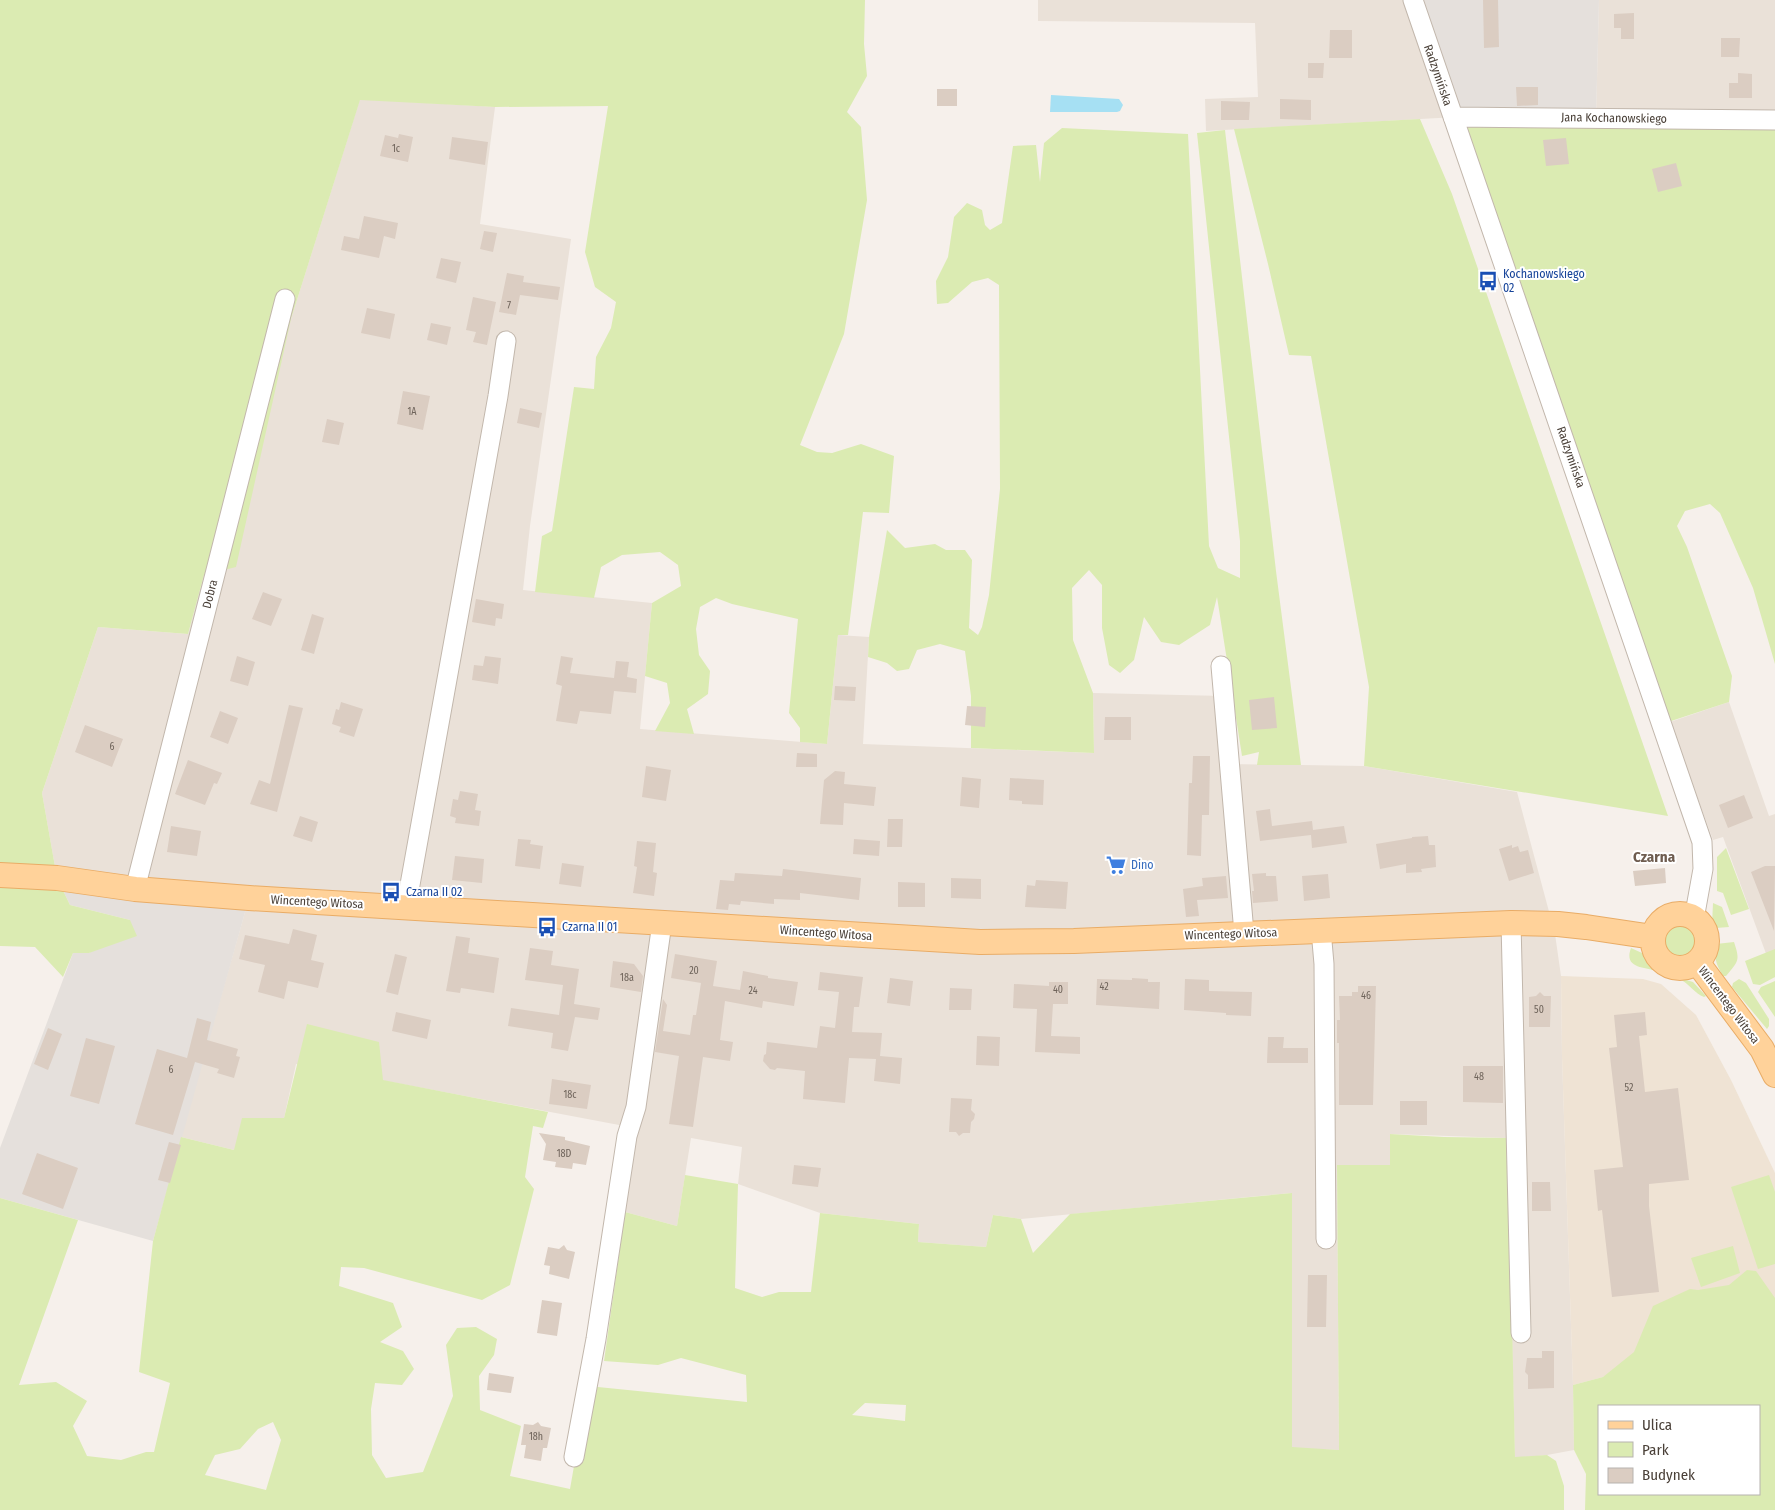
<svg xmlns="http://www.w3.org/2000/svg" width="1775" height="1510" viewBox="0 0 1775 1510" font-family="'Fira Sans Condensed',sans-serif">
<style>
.residential{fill:#eae1d8}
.industrial{fill:#e5e0dc}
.education{fill:#efe3d4}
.green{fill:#dbebb2;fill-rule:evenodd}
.water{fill:#a6e0f3}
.building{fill:#dbcdc2}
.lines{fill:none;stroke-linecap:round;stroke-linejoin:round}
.minor-casing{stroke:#c2b7ac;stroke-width:21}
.major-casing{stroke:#e9ac66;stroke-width:26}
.minor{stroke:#fff;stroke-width:19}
.major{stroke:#ffd29a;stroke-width:24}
.labels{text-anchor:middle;stroke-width:4;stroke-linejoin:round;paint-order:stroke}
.number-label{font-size:10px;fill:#6e635a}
.street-label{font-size:12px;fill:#4a4038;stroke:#fff}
.transit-label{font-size:12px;fill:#164399;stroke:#fff;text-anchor:start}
.shop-label{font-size:12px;fill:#366cbe;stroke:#fff;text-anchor:start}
.quarter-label{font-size:15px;font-weight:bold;fill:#6e5c4f;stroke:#fff}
</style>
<rect width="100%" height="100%" fill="#f6f0eb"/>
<path class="residential" d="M1038,0h374l44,117 -250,14 -1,-32 53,-2 -3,-74 -217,-2z
M1599,0h176v120l-179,-2z
M360,99l135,8 -15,117 91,15 -41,287 -7,64 129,13 -12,126 187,15 11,-109 31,2 -6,107 231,9 -1,-60 131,3 6,68 134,2 153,26 38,142 6,42 1,81 11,328 1,65 -27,5 -32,3 -8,-320 -116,-4 -1,31h-53l2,285 -47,-2 -1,-255 -270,26 -28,-4 -7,32 -68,-5 1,-18 -99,-11 -82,-29 4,-37 -51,-9 -14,88 -52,-14 10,-84 -339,-64 -12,54 -50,32 -53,-13 68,-239 -192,-20 -15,-85 56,-166 90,7 16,-60 87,-255z
M1729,702l40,114 6,-2v164l-52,-141 -10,3 -43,-118z"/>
<path class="industrial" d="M1412,0h187l-3,118 -140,-1z
M57,878l192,20 -96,343 -153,-43v-50l73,-195h16l41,-33 -60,-15z"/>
<path class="education" d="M1561,976l82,3 18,5 35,31 35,65 44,93v147l-172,57 -30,8 -11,-328z"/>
<path class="green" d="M0,0h865l-1,44 3,32 -20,36 14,15 6,73 -23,134 -44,111 17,7 15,1 29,-9 33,12 -5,57 -26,-1 -15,123h-10l-11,109 -27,-2v-14l-11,-15 9,-94 -66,-15 -16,-6 -16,9 -4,22 3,26 11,16 -2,23 -21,15 7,25 -39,-3 15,-28 -3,-20 -22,-7 7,-73 29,-17 -3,-21 -18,-13 -38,3 -21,12 -7,31 -59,-6 7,-56 10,-5 22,-144 20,2 2,-32 15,-29 5,-26 -21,-15 -10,-35 23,-146 -113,1 -135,-7 -69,219 -55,248 -32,8 -16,59 -90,-7 -56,166 15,85 13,27 60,15 7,16 -48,17h-16l-10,24 -28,-30 -35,-1z
M1456,117l319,3v544l-22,-76 -33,-75 -10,-9 -25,7 -8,15 10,21 45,129 -3,26 -67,22z
M1420,119l32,75 216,622 -304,-50 5,-79 -58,-331 -22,-1 -21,-91 -34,-135z
M1062,128l126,6 21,412 9,22 22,10v-37l-43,-408 28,-3 51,441 25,194h-44l2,-13 -17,4 -25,-159 -7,28 -31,20 -18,-3 -17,-25 -10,43 -14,13 -11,-8 -7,-37v-43l-13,-15 -17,18 1,52 20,53 1,60 -123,-5v-52l-6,-45 -25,-7 -23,6 -8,19 -12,2 -10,-8 -19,-6 1,-20 18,-107 18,18 30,-4 11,6h19l7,10 -3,68 9,7 4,-8 7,-32 11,-106 -1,-204 -11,-7 -16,4 -24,21 -11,1 -1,-23 12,-24 6,-40 13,-14 15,7 3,15 5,5 12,-7 11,-77 23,-1 4,37 4,-39z
M1726,848l23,61 -18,6 -8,-22 -6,-2v-34z
M1713,903l9,4 7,20 -13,1 -4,-3z
M1664 941a16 16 0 1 1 32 0a16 16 0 1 1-32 0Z
M1734,942c6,18 5,19 -8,34h-3c-6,-10 -10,-19 -7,-32z
M1631,948l11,5 21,20 30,9 13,14 -2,1c-9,-3 -15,-14 -25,-18 -7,-2 -15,-5 -22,-8 -11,-4 -34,-2 -26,-23z
M1775,949v28l-15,8 -7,-1 -8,-23z
M1739,979l7,4 23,36v7l-2,3 -35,-42 1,-4z
M1775,981v36l-17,-25 3,-5z
M307,1024l72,18 4,38 165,32 -5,16 -10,-2 -8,51 9,12 -24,96 -28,15 -118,-32 -23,-1 -2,19 54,17 9,24 -22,15 23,9 11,18 -12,16 -27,-2 -4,26 1,46 14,23 37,-6 30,-76 -7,-51 11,-17 19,-1 21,12 -3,16 -15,21 1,34 41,16 -11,50 60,13 18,-103 159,16 -1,-27 -65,-17 -23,7 -54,-4 21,-149 52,14 8,-51 53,9 -3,104 27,9 17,-5h32l9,-79 99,11 -1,18 68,5 7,-32 28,4 12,34 37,-39 222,-21v254l47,3 -2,-285h53v-31l54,3 64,1 7,319 32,-2 9,6 8,25v24h-1564v-312l78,22 -59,165 37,-3 31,19 -14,25 14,30 34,4 25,-8h8l16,-69 -31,-11 14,-131 28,-104 53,13 8,-32h42zM865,1403l41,2 -1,16 -53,-6zM273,1422l8,18 -15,50 -61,-15 10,-20 25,-6 18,-20z
M1769,1175l6,17v72l-17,5 -27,-82z
M1733,1246l7,27 -39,14 -10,-29z
M1747,1270l9,1 19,27v212h-190l1,-36 -12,-24 -1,-65 30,-8 31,-25 19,-46 37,-17 8,1 31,-5zM1759,1406v88h-160v-88z"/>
<path class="water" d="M1051,95l68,4 4,6 -3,6 -3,1h-67z"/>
<path class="building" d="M1483,0h15l1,47 -15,1z
M1634,13v26h-13v-11h-7v-14z
M1330,30h22v28h-23z
M1721,38h19l-1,19h-18z
M1308,63h16l-1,15h-15z
M1738,73l14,1v24h-23v-15h9z
M1516,87h22v18l-21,1z
M937,89h20v17h-20z
M1280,99l31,1v20l-31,-1z
M1221,101l29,1 -1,18h-28z
M399,134l14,3 -5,25 -28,-6 5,-21 13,3z
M452,137l36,5 -3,23 -36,-6z
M1566,138l3,26 -23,2 -3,-26z
M1676,163l6,23 -24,6 -6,-23z
M364,216l34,7 -3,16 -11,-3 -5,22 -38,-8 3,-14 15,3z
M484,231l13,2 -4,19 -13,-3z
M441,258l20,4 -5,21 -20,-5z
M507,273l17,3 -1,6 37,5 -2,13 -38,-5 -4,20 -17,-3z
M473,297l23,5 -9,43 -14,-3 3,-10 -10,-2z
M367,308l28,6 -5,25 -29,-6z
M431,323l20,4 -4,18 -20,-5z
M403,391l27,5 -7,34 -26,-6z
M520,408l22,5 -3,15 -22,-5z
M327,419l17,4 -5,22 -17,-3z
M263,592l19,7 -11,27 -19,-7z
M476,599l28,5 -2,15 -6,-1 -1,8 -23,-4z
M312,614l12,4 -10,36 -13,-4z
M237,656l18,6 -7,24 -18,-5z
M485,656l16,2 -3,26 -26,-4 2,-15 9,1z
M561,656l12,2 -3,15 44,5 2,-17 13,1 -2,15 10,2 -1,14 -22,-2 -3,23 -31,-3 -3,13 -21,-3 6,-35 -6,-2z
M835,686l21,1 -1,14 -21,-1z
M1274,697l3,31 -25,2 -3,-30z
M341,702l22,7 -9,28 -15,-5 2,-5 -9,-3 4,-15 3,1z
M289,705l14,3 -26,104 -27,-8 9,-24 11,4z
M967,706l19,1 -1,20 -20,-2z
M220,711l18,7 -10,26 -18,-7z
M1105,717h26v23h-27z
M85,725l38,14 -11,28 -37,-15z
M797,753l20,1v13h-21z
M1193,756h17l-1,59h-7l-1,41 -14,-1 2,-72h3z
M188,760l34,13 -5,11 -3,-1 -9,22 -30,-11z
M646,766l25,4 -5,31 -24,-4z
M835,771l10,1 -1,12 32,3 -2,19 -30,-3 -1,22 -23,-1 4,-44z
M962,777l19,2 -2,29 -19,-2z
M1010,778l34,2 -1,25 -21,-1v-3l-13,-1z
M460,791l18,3 -3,16 6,1 -2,15 -24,-3 1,-5 -6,-2 3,-17 5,1z
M1744,795l9,23 -25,10 -9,-23z
M1270,809l2,17 40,-5 1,9 31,-4 3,17 -35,5 -1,-13 -51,6 -4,-30z
M300,816l18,6 -6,20 -19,-6z
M888,819h15l-1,28h-15z
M171,826l30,5 -4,25 -30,-4z
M1428,836l1,9h6l1,22 -15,2 1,3 -16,1v-9l-26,5 -4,-25 36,-6v-1z
M518,839l13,1 -1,4 13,2 -3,23 -25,-3z
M854,839l26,2 -1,15 -26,-2z
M637,841l19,2 -3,29 4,1 -3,23 -21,-3 4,-26 -3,-1z
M1512,845v3l6,-2 2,6 8,-2 6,23 -25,8 -10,-32z
M455,856l29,3 -2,24 -30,-3z
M562,863l22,3 -3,21 -22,-3z
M1765,866h10l-1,65 -23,-59z
M1665,868l1,15 -31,3 -2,-15z
M783,869l78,9 -2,22 -59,-7v7l-26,-1v5l-33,-3 -1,4 -11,-1 -1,6 -12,-1 4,-29 14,1 1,-8 47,3z
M1266,873v3h10l2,25 -25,2 -1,-12h2l-2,-17z
M1328,874l2,24 -26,3 -2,-25z
M1226,876l2,22 -31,2 2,16 -13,1 -3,-28 20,-3 -1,-8z
M951,878l30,1v20l-30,-1z
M1036,880l32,2 -2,27 -41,-2 2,-22 8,1z
M898,882l27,1v24h-27z
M293,929l24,6 -6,25 13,3 -6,25 -30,-7 -4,18 -26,-7 7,-27 -26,-6 6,-24 44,9z
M456,936l14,2 -2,15 31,5 -5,35 -33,-5 -1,5 -14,-2z
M530,948l23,3 -2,14 28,4 -5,35 26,4 -2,12 -23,-3 -7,34 -17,-3 2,-15 -45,-7 3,-18 48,7 4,-30 -38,-5z
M395,954l12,3 -9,38 -12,-3z
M675,954l42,7 -4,25 27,4 3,-19 25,5v2l30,4 -4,24 -31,-5 -1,7 -37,-7 -5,39 13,2 -3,19 -27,-4 -10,70 -24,-3 10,-68 -24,-4 8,-53 4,6 -4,26 27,4 3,-20h3l5,-32 -30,-5z
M613,961l21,3 9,12 -2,16 -31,-5z
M820,972l43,5 -4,30h-5l-2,25 30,1 -2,23 22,2 -2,26 -26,-3 2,-22 -27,-1 -4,45 -42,-4 2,-28 -28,-3 -2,2 -5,-1 -7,-8 1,-6 2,-1 1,-12 50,6 3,-22 15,2 4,-36 -21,-2z
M890,978l23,3 -3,25 -23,-3z
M1132,978l16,1v3h12l-1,27 -63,-4 1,-26 35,1z
M1185,979l24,1v11l43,1 -1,24 -25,-1v-2l-42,-3z
M1049,982h19v22h-15l-2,32 29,1v17l-45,-2 2,-43 -24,-1 1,-24 35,2z
M1358,986h18l-3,119h-34v-62h-2v-23h3l-1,-24h13v-4h6z
M950,988l22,1 -1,21h-22z
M1540,992l4,4h7l-1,31h-21v-30l7,-1z
M396,1012l35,8 -4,19 -35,-8z
M1645,1012l2,23 -8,1 6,56 33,-4 11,92 -40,4v22l10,86 -47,5 -10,-87 -4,1 -4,-41 29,-3 -14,-119 8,-1 -3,-32z
M197,1018l14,4 -4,18 31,9 -2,7 4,1 -6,21 -17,-5 2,-4 -24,-7 -22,73 -38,-11 22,-75 30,9z
M48,1028l14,6 -14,36 -14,-6z
M977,1036l23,1 -1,29 -23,-1z
M1268,1037h16l-1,11h25v15h-41z
M86,1038l29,8 -16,58 -29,-8z
M1463,1066h40v37l-40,-1z
M552,1079l39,6 -4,24 -38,-5z
M951,1098l21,1 -1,11 4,4 -1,5 -3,3 -1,11h-7l-4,3 -3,-4h-7z
M1400,1101h27v24h-27z
M539,1133l26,4v3l25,6 -4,19 -13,-2 -1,6 -17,-2 1,-5 -13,-2 3,-16z
M169,1142l12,3 -11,38 -12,-3z
M37,1153l41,15 -15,41 -41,-15z
M794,1165l27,3 -3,19 -26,-3z
M1532,1182h18l1,29h-19z
M564,1245l3,5 8,2 -6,27 -20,-5 1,-8 -6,-1 4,-18 11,2z
M1308,1275h19l-1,52h-19z
M542,1300l20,3 -5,33 -20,-3z
M1542,1351h12v37l-26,1v-14l-3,-3 2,-14h15z
M489,1373l25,4 -3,16 -24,-3z
M538,1422l3,4 10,2 -4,20h-4l-2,13 -17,-3 2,-13h-5l3,-21 9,1z"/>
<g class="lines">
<defs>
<path id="minor" d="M1413,0l289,842 1,27 -9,50
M1453,117l322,3
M1221,666l23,267
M135,889l150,-590
M406,907l92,-511 8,-55
M1511,923l10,410
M1321,930l3,34 2,275
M574,1457l22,-118 31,-203 9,-29 26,-184"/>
<path id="major" d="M0,875l57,3 78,11 114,9 731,44 94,-1 437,-18 47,1 28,3 67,10
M1653 941a27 27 0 1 1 54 0a27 27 0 1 1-54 0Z
M1697,962l65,87 13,26"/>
</defs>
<use href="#minor" class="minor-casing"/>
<use href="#major" class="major-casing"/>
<use href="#minor" class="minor"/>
<use href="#major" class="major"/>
</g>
<defs>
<symbol id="bus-bare" viewBox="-9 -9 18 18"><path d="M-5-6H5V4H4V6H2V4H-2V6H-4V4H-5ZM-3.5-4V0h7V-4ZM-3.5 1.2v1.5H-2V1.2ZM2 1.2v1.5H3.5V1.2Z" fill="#1a4fb4" stroke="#fff" stroke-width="2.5" paint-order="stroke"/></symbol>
<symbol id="supermarket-bare" viewBox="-9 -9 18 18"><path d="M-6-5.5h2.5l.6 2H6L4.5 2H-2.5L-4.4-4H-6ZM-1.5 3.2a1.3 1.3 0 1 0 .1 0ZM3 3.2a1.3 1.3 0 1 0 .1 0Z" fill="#3f7fe0" stroke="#fff" stroke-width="2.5" paint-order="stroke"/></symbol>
</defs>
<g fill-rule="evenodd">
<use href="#bus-bare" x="1474" y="267" width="28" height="28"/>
<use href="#supermarket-bare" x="1102" y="851" width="28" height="28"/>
<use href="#bus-bare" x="377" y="878" width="28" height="28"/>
<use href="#bus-bare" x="533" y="913" width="28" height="28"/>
</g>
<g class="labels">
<g class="number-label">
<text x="396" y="152">1c</text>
<text x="509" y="309">7</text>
<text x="412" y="415">1A</text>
<text x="112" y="750">6</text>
<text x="694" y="974">20</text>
<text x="627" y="981">18a</text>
<text x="1104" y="990">42</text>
<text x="1058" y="993">40</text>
<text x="753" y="994">24</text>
<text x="1366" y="999">46</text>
<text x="1539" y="1013">50</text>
<text x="171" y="1073">6</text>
<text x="1479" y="1080">48</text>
<text x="1629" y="1091">52</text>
<text x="570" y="1098">18c</text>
<text x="564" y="1157">18D</text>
<text x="536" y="1440">18h</text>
</g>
<g class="street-label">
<text transform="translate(1438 75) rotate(71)" y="4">Radzymińska</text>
<text transform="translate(1614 118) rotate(1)" y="4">Jana Kochanowskiego</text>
<text transform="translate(1571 457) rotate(71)" y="4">Radzymińska</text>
<text transform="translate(210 594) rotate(-76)" y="4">Dobra</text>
<text transform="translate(317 902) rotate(3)" y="4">Wincentego Witosa</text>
<text transform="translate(826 933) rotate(4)" y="4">Wincentego Witosa</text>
<text transform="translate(1231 934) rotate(-2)" y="4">Wincentego Witosa</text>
<text transform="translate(1729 1005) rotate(53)" y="4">Wincentego Witosa</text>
</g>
<g class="transit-label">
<text x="1503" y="278">Kochanowskiego<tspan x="1503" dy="14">02</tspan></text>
<text x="406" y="896">Czarna II 02</text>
<text x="562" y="931">Czarna II 01</text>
</g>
<g class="shop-label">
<text x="1131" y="869">Dino</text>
</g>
<g class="quarter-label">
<text x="1654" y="862">Czarna</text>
</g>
</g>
<rect x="1598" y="1405" width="162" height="90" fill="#ffffff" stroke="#b7b3af"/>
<rect x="1608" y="1421" width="25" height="8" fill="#ffd29a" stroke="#b7b3af"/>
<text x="1642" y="1430" font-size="15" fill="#4a4038">Ulica</text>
<rect x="1608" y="1442" width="25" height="15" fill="#dbebb2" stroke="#b7b3af"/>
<text x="1642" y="1455" font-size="15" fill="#4a4038">Park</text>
<rect x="1608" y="1468" width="25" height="15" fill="#dbcdc2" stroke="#b7b3af"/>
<text x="1642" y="1480" font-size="15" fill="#4a4038">Budynek</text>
</svg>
